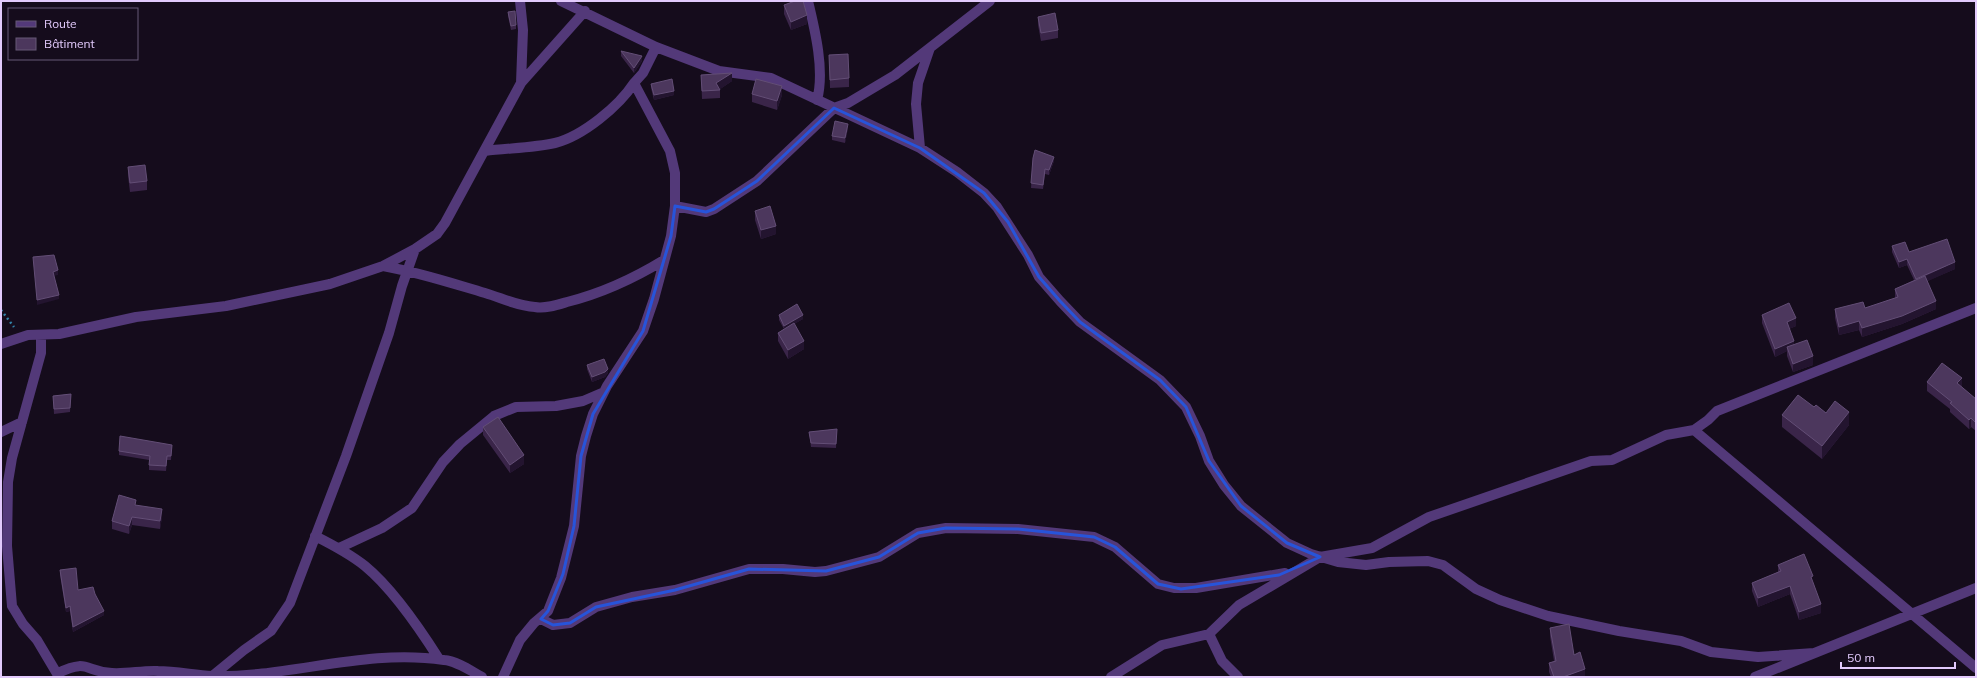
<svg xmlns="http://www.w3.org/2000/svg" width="1977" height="678" viewBox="0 0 1977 678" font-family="Mulish,sans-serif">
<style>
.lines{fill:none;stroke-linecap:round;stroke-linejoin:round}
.path{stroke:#3284a8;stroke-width:2.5;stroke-dasharray:2 3;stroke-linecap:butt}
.minor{stroke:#533979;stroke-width:10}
.wall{fill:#3a2549}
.shaded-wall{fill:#23142f}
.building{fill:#4c375d;stroke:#634e76}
.marked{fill:none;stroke:#2754da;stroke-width:3;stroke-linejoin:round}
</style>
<rect width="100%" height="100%" fill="#150c1c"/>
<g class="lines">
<path class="path" d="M1,310l13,17"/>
<path class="minor" d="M520,1l3,29 -2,53
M561,1l95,46 63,24 52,7 149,70 37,24 27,21 13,14 31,48 11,22 21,24 20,21 80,58 26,27 14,29 9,25 15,24 17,21 46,37 24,11 27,8 28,3 23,-3 39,-1 15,4 33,24 24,11 48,16 71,15 62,10 30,11 47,5 56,-4
M808,1c7,29 17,70 9,99
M920,148l-4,-44 2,-21 12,-35
M485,151c23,-3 48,-3 70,-8 28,-7 64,-37 79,-60
M675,206l31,6 8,-3 43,-28 77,-73 14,-5 47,-28 95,-74
M383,266c35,6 68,17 102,27 17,5 32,13 50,14 10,2 22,-2 32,-5 36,-9 66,-23 97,-42
M41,335v18l-29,105 -4,24 -1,64 5,60 11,18 14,16 22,37
M1,344l27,-9 31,-1 77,-17 90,-11 104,-22 53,-18 32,-17 22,-15 8,-11 76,-140 64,-72
M1694,430l282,238
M1,432l21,-10
M315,536c18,9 35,18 50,30 28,23 55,63 74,93
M339,548l43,-20 30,-20 31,-46 17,-18 34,-28 22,-9 40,-1 27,-5 21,-9
M541,619l12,6 17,-2 26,-16 36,-10 43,-7 74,-21h34l32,3 11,-1 53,-14 39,-24 28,-5 72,1 76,8 21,10 43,37 16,4h22l89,-15
M1209,634l13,27 16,16
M58,673c31,-15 27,-1 54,0 16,1 31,-3 46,-2 18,0 36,4 54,5 78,2 153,-28 232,-16 13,1 27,11 38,17
M211,677l33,-27 27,-19 19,-28 56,-147 43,-123 13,-47 13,-37
M503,677l17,-37 14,-17 14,-12 13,-33 13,-52 7,-70 5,-20 7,-22 14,-28 36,-55 11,-32 17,-63 4,-30v-33l-5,-22 -36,-68 9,-10 13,-26
M1111,677l51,-32 47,-11 30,-29 81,-48 52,-9 57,-31 162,-56 21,-1 54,-25 28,-5 14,-10 9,-9 259,-103
M1755,677l221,-89"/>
</g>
<path class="wall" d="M784,5l23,19 -16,6 -7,-16z
M508,12l8,13v4l-5,1 -3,-14z
M1038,17l20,13v8l-17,3 -3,-16z
M621,51l21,10 -8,12 -13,-17z
M829,55l20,23v9l-19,1z
M701,75l31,6 -12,8v9l-18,1z
M651,84l23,11 -20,5 -3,-12z
M752,94l30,1 -5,15 -25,-8z
M848,128l-3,15 -13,-3v-4z
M1033,158l21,3 -5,14 -4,-1 -2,15 -12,-1z
M128,167l19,14v9l-17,2 -2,-16z
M755,211l21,23 -15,5 -6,-19z
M1892,246l63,23 -28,12 9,28 -34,15 -40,13 -3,-7 -20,5 -4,-17v-9l30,-1 30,-10v-9l19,-9 -7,-15 -8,3 -7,-16z
M779,315l24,4 -9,5 10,25 -16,10 -10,-18v-8l6,-4 -5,-9z
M1762,315l34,11 -7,3 5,16 19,20 -20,7 -6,-16v-5l-12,6 -13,-34z
M587,365l21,8 -3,4 -13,5 -5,-13z
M1927,382l35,4 -1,1 15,12v32l-5,-4 -2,2 -19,-17v-3l-23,-18z
M71,394l-1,18 -16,2 -1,-18z
M1826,413l23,12 -27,34 -40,-32v-12z
M483,427l41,37 -14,9 -27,-38z
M837,429l-1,19 -25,-1 -2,-15z
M172,445l-1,15h-4l-1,11 -17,-1v-10l-30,-5v-4z
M136,505l26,12 -2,12 -28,-4 -3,9 -17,-5v-8z
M1778,565l35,17 8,31 -22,7 -9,-26 -32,13 -6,-16v-8l26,-11z
M60,570l18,20 17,4 9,21 -31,17 -3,-21 -4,1 -6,-37z
M1550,628l24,27 11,22h-34l-2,-5v-9l5,-2 -4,-25z"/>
<path class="shaded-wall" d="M807,15v9l-16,6v-8z
M642,56v5l-8,12v-5z
M732,73v8l-13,9 -3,-7z
M782,86v9l-5,15v-9z
M674,91v4l-20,5v-5z
M848,124v4l-3,15v-5z
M1054,157v4l-5,14v-5z
M776,226v8l-15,5v-9z
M1907,259v6l-8,3v-6z
M1955,262v7l-38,17v-6z
M58,270v5l-5,1v-4z
M59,295v4l-22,6v-5z
M1936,301v8l-34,15 -40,13v-9z
M803,315v4l-19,11v-4z
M1796,318v8l-9,4v-8z
M1859,321v9l-20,5v-8z
M804,341v8l-16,10v-9z
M1794,341v7l-7,-1v4l-12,6v-8z
M1813,356v9l-20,7v-8z
M608,369v4l-3,4 -13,5v-5z
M1962,378v8l-5,6v-9z
M1849,412v13l-27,34v-13z
M1971,418v9l-2,2v-9z
M524,455v9l-14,9v-8z
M162,509v8l-2,12v-8z
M132,517v8l-3,9v-8z
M1790,586v8l-32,13v-9z
M1821,604v9l-22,7v-8z
M70,606v5l-4,1v-4z
M104,611v4l-31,17v-5z
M1585,669v8h-22z"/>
<path class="building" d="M795,1h8l4,14 -16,7 -7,-17z
M515,11l1,14 -5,1 -3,-14z
M1055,13l3,17 -17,3 -3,-16z
M621,51l21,5 -8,12z
M848,54l1,24 -19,2 -1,-25z
M732,73l-16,10 4,7 -18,1 -1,-16z
M672,79l2,12 -20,4 -3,-11z
M756,79l26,7 -5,15 -25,-7z
M835,121l13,3 -3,14 -13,-2z
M1035,150l19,7 -5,13 -4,-1 -2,16 -12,-2 2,-25z
M145,165l2,16 -17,2 -2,-16z
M770,206l6,20 -15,4 -6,-19z
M1947,239l8,23 -39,17 -9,-20 -8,3 -7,-16 13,-4 4,10z
M54,255l4,15 -5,2 6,23 -22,5 -4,-43z
M1925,276l11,25 -34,15 -40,12 -3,-7 -20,6 -4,-18 28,-7 2,6 33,-11 -3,-8z
M1789,303l7,15 -9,4 7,19 -19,8 -13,-34z
M797,304l6,11 -19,11 -5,-11z
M794,323l10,18 -16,9 -10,-17z
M1807,340l6,16 -20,8 -6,-17z
M604,359l4,10 -3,3 -13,5 -5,-12z
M1942,363l20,15 -5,5 19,16v24l-5,-5 -2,2 -19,-17 2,-1 -25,-20z
M71,394l-1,14 -16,1 -1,-13z
M1798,395l16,12 2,-2 10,8 9,-12 14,11 -27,34 -40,-31z
M498,417l26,38 -14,10 -27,-38z
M837,429l-1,15 -25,-1 -2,-11z
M120,436l52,9 -1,11h-4l-1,10 -17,-1 1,-9 -31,-5z
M119,495l17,5 -1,5 27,4 -2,12 -28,-4 -3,9 -17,-5z
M1804,554l9,22 -2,1 10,27 -22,8 -9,-26 -32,12 -6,-15 29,-12 -3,-6z
M76,568l2,22 15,-3 2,7 9,17 -31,16 -3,-21 -4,2 -6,-38z
M1569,624l5,31 6,-3 5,17 -22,8h-9l-5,-14 7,-2 -6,-33z"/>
<path class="marked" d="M834,108l86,40 64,45 24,29 31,55 21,24 20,21 80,58 26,27 23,54 32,45 46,37 33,14 -41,18 -98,14 -23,-5 -43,-37 -21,-10 -76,-8 -72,-1 -28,5 -39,24 -53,14 -77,-2 -74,21 -79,17 -26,16 -17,2 -12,-6 7,-8 15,-37 11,-48 7,-70 12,-42 50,-83 28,-95 4,-30 31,6 8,-3 43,-28z"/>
<rect width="1977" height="678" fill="none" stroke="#e2cafc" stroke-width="4"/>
<rect x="8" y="8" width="130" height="52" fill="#150c1c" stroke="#675876"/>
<rect x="16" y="21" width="20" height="6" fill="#533979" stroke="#675876"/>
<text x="44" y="28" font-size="12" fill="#e2cafc">Route</text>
<rect x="16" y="38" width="20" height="12" fill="#4c375d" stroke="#675876"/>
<text x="44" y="48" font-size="12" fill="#e2cafc">Bâtiment</text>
<path d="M1841 662v6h114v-6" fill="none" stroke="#e2cafc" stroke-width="2"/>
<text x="1847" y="662" font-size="12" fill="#e2cafc" stroke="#150c1c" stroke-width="3" paint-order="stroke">50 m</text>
</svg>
